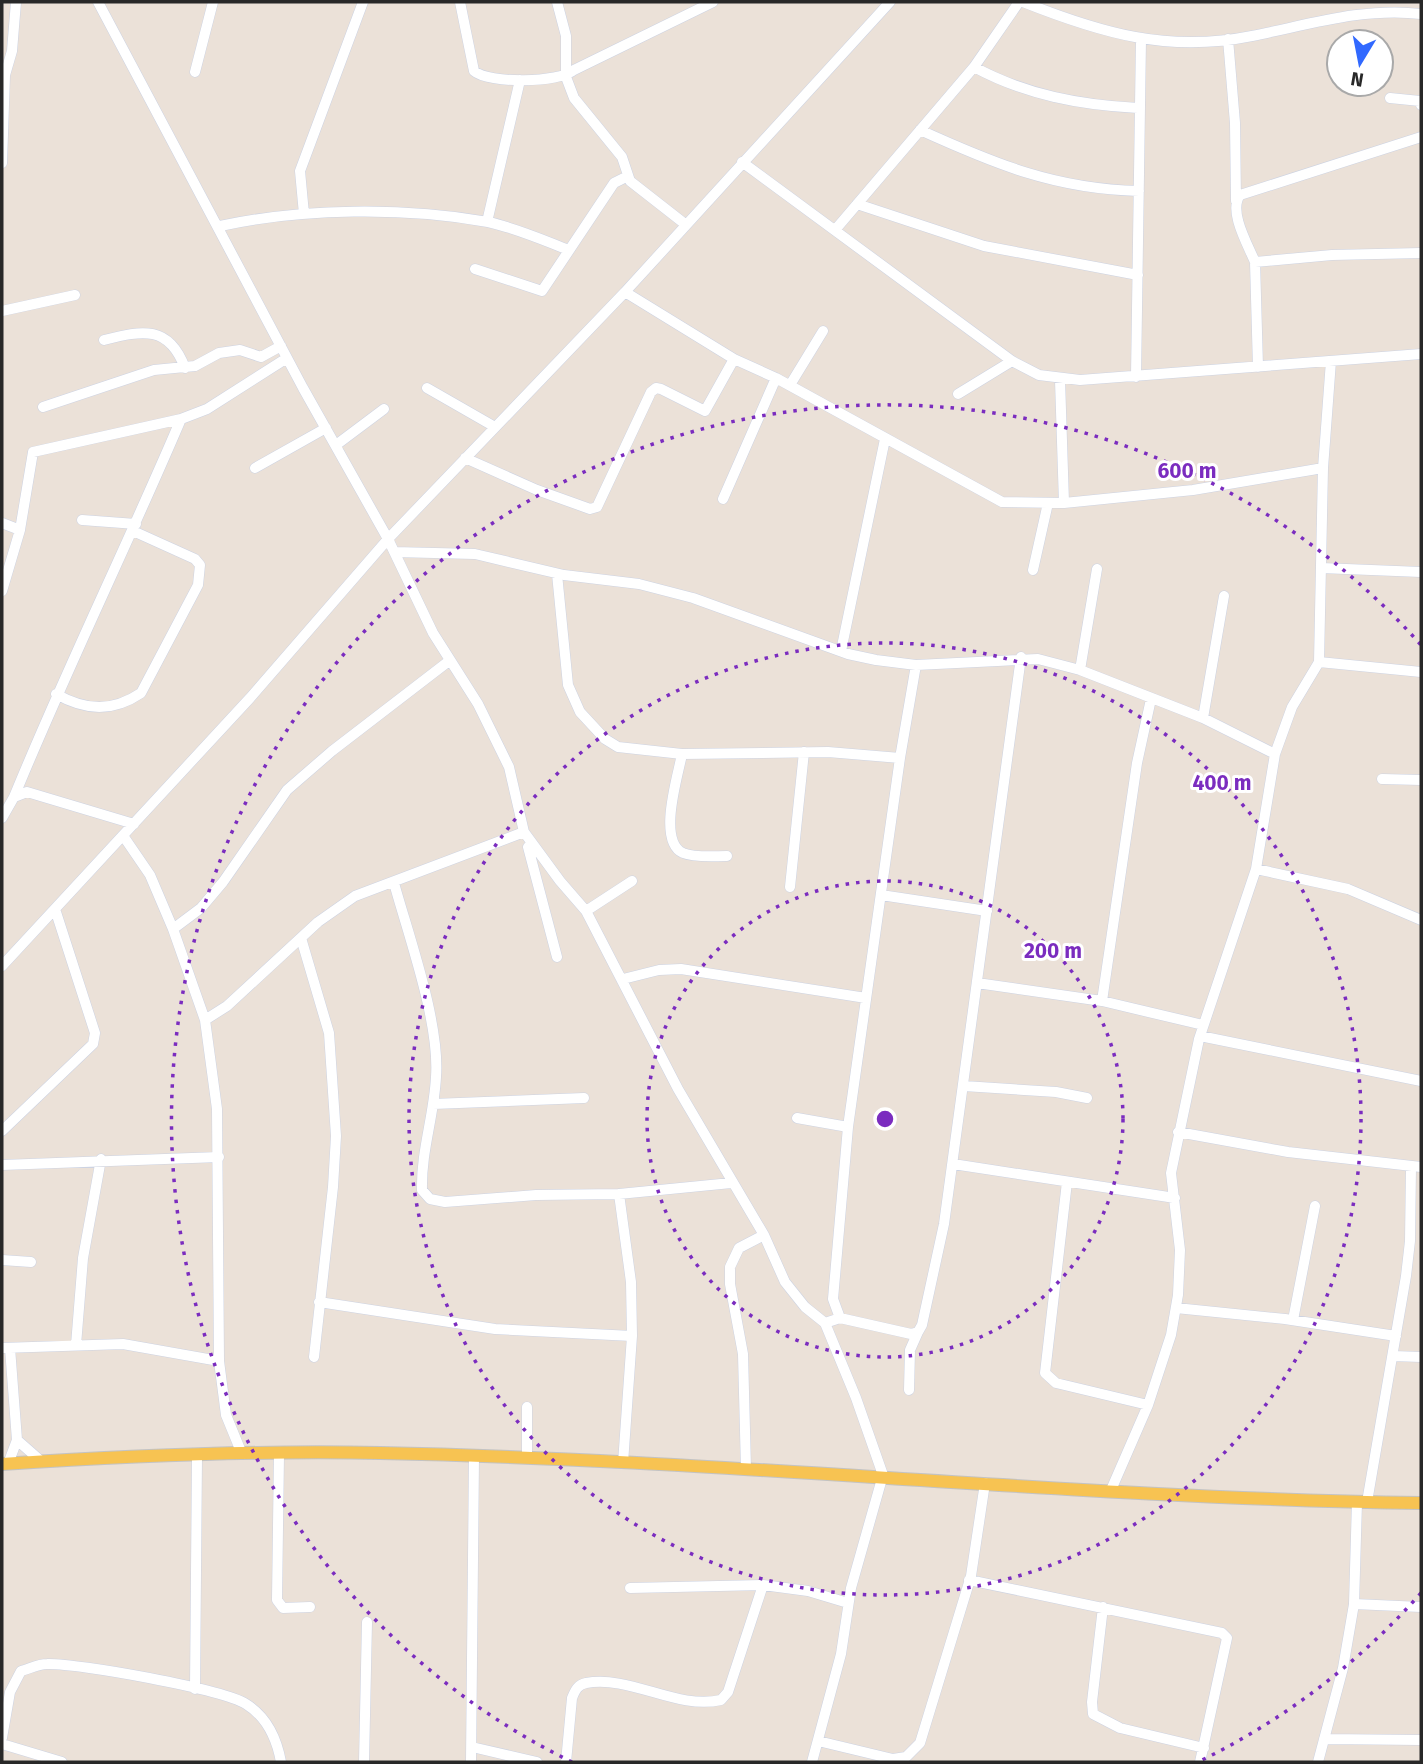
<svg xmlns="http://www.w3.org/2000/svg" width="1423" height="1764" viewBox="0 0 1423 1764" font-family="'Fira Sans',sans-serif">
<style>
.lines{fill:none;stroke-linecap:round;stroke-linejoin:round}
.minor-casing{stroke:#cdd3e2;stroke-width:11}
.major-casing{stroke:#c3c3c3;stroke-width:14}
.minor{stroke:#fff;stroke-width:10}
.major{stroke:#f7c352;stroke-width:12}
.ring{fill:none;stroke:#7b2cbf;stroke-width:3.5;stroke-dasharray:3.5 7}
.centre{fill:#7b2cbf;stroke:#fff;stroke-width:3.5}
.ring-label{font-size:21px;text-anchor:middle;font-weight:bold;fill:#7b2cbf;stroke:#fff;stroke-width:6;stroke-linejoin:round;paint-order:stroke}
</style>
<rect width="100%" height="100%" fill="#ebe1d8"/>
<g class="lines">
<defs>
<path id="minor" d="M98,2l205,386 85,151 45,94 45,71 31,63 15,65 36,49 26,30 92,178 86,146 21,47 20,25 20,16 31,75 27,77 -32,113 -10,66 -29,108
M460,2l14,69c15,13 85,12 100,-1l139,-68
M557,2l9,34v41l8,21 48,59 8,24 55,43
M1023,2c78,31 145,51 229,34 56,-11 111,-29 169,-22
M1228,39l7,84 1,78
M974,67c52,28 106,38 164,41
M195,72l18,-70
M1390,98l30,3 1,4
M920,130c75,34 135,59 219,61
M1421,137l-181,58c-12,16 8,50 15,67l77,-7 89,-2
M742,162l270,199 27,14 41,5 341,-26
M2,163l3,-88 7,-24 4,-49
M857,204l127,42 154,29
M304,214l-4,-43 63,-169
M487,222l33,-142
M220,226c83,-18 184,-19 268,-4 28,6 55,18 81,28
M835,230l139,-163 45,-65
M1255,262l3,105
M475,269l67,22 72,-108 14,-7
M625,292l109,67 42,19 226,124 62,1 129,-13 130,-22
M2,311l73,-16
M104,340c39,-10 65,-15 81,28
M1136,377l5,-338
M1060,380l4,123
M790,385l33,-54
M427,388l68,39
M958,394l54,-33
M43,407l111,-37 41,-4 24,-13 21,-3 21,7 20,-11
M336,445l48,-36
M465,458l72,32 53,19 7,-2 54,-115 5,-4 5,1 44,22 29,-52
M255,468l71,-40
M723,499l53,-121
M82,520l54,4
M2,523l18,7
M394,552l81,2 89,21 75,9 54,14 155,56 28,6 40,5 122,-6 42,11 123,48 72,36
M1321,568l100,4
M1033,570l15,-67
M557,574l11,111 12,27 25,27 13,8 64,7 146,-2 72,6
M2,591l18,-61 13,-78 148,-33 26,-10 80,-51
M841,651l44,-212
M1319,662l102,10
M1080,670l17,-101
M56,694c30,17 57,18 85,-1l57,-108 2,-20 -5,-6 -62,-28
M1203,718l21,-122
M682,754c-4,22 -25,87 1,99 12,5 32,3 44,3
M1382,779l39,1
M14,797c52,-127 113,-251 167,-378
M2,818l12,-21 13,-5 107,32
M124,837l26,38 23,54 32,91 12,89 2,252 7,54 16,39
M528,847l29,110
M1256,869l92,20 73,31
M394,883c15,54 46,140 42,194 -2,39 -15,74 -14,113l8,9 15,3 91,-7 83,-1 112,-11
M790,887l14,-135
M881,895l106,16
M586,911l46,-30
M173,929l28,-21 22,-26 64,-92 45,-39 117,-90
M301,938l28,95 7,103 -3,51 -19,170
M2,966l248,-268 138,-159 237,-247 265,-290
M623,979l36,-9 22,-1 185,29
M977,983l125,18 101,24
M1102,1001l35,-238 14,-64
M205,1020l22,-14 91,-84 37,-26 169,-64
M1200,1036l221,45
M964,1086l92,6 31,6
M433,1104l151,-6
M797,1118l51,9
M2,1131l91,-87 2,-11 -40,-124
M1178,1132l110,20 133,15
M953,1164l222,34
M2,1165l217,-8
M1067,1182l-22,191 11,10 92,22
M619,1194l12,88 1,54 -9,127
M2,1260l29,2
M319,1302l176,27 137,7
M1176,1308l109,11 111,17
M840,1318l-7,-19 15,-172 52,-369 16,-93
M1293,1320l22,-114
M825,1323l15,-5 71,16 7,-2 4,-7 22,-101 77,-567
M76,1345l7,-87 18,-99
M2,1348l121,-4 96,17
M10,1348l7,92 25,22
M1393,1356l28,1
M909,1390l1,-40 8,-18
M279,1454l-2,146 6,8 27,-1
M527,1458v-51
M8,1464l9,-24
M746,1469l-3,-115 -13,-70v-17l9,-19 25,-13
M1111,1490l37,-85 23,-70 7,-40 2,-45 -9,-77 28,-134 57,-170 19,-115 17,-47 27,-45 4,-194 8,-107
M1367,1502l39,-226 4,-35 1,-75
M969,1580l253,53 5,5 -27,124
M630,1588l133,-3 45,6 40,12
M1354,1604l67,3
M1103,1607l-11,95 1,12 27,14 84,20
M195,1689l2,-233
M2,1738l8,-46 11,-21c8,-2 17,-7 26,-7 31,-1 175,25 199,40 21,13 31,36 35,58
M1324,1739l97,1
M818,1741l75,18 13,-2 14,-14 51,-167 14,-93
M2,1744l60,18
M472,1747l65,15
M364,1762l3,-140
M471,1762l3,-306
M566,1762l6,-64c3,-7 5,-13 14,-15 45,-8 90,27 135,17l7,-8 35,-107
M1318,1762l25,-94 11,-64 3,-102"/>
<path id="major" d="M2,1464c125,-8 253,-14 378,-11 347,7 694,45 1041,50"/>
</defs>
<use href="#minor" class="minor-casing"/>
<use href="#major" class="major-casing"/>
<use href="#minor" class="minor"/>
<use href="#major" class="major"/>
</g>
<g class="ring">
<circle cx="885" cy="1119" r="238"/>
<circle cx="885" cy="1119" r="476"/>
<path d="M1421 1593A715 715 0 0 1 1198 1762M572 1762A715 715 0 1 1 1421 645"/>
</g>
<circle cx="885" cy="1119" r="10" class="centre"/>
<g class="ring-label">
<text x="1187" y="478">600 m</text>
<text x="1222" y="790">400 m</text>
<text x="1053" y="958">200 m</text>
</g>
<rect width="1423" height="1764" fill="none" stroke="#282828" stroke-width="7"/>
<g transform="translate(1360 63) rotate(190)"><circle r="33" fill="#ffffff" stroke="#a9a9a9" stroke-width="2"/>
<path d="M0-5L12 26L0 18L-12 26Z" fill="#3169ff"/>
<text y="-10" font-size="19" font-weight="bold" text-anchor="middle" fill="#282828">N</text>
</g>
</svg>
